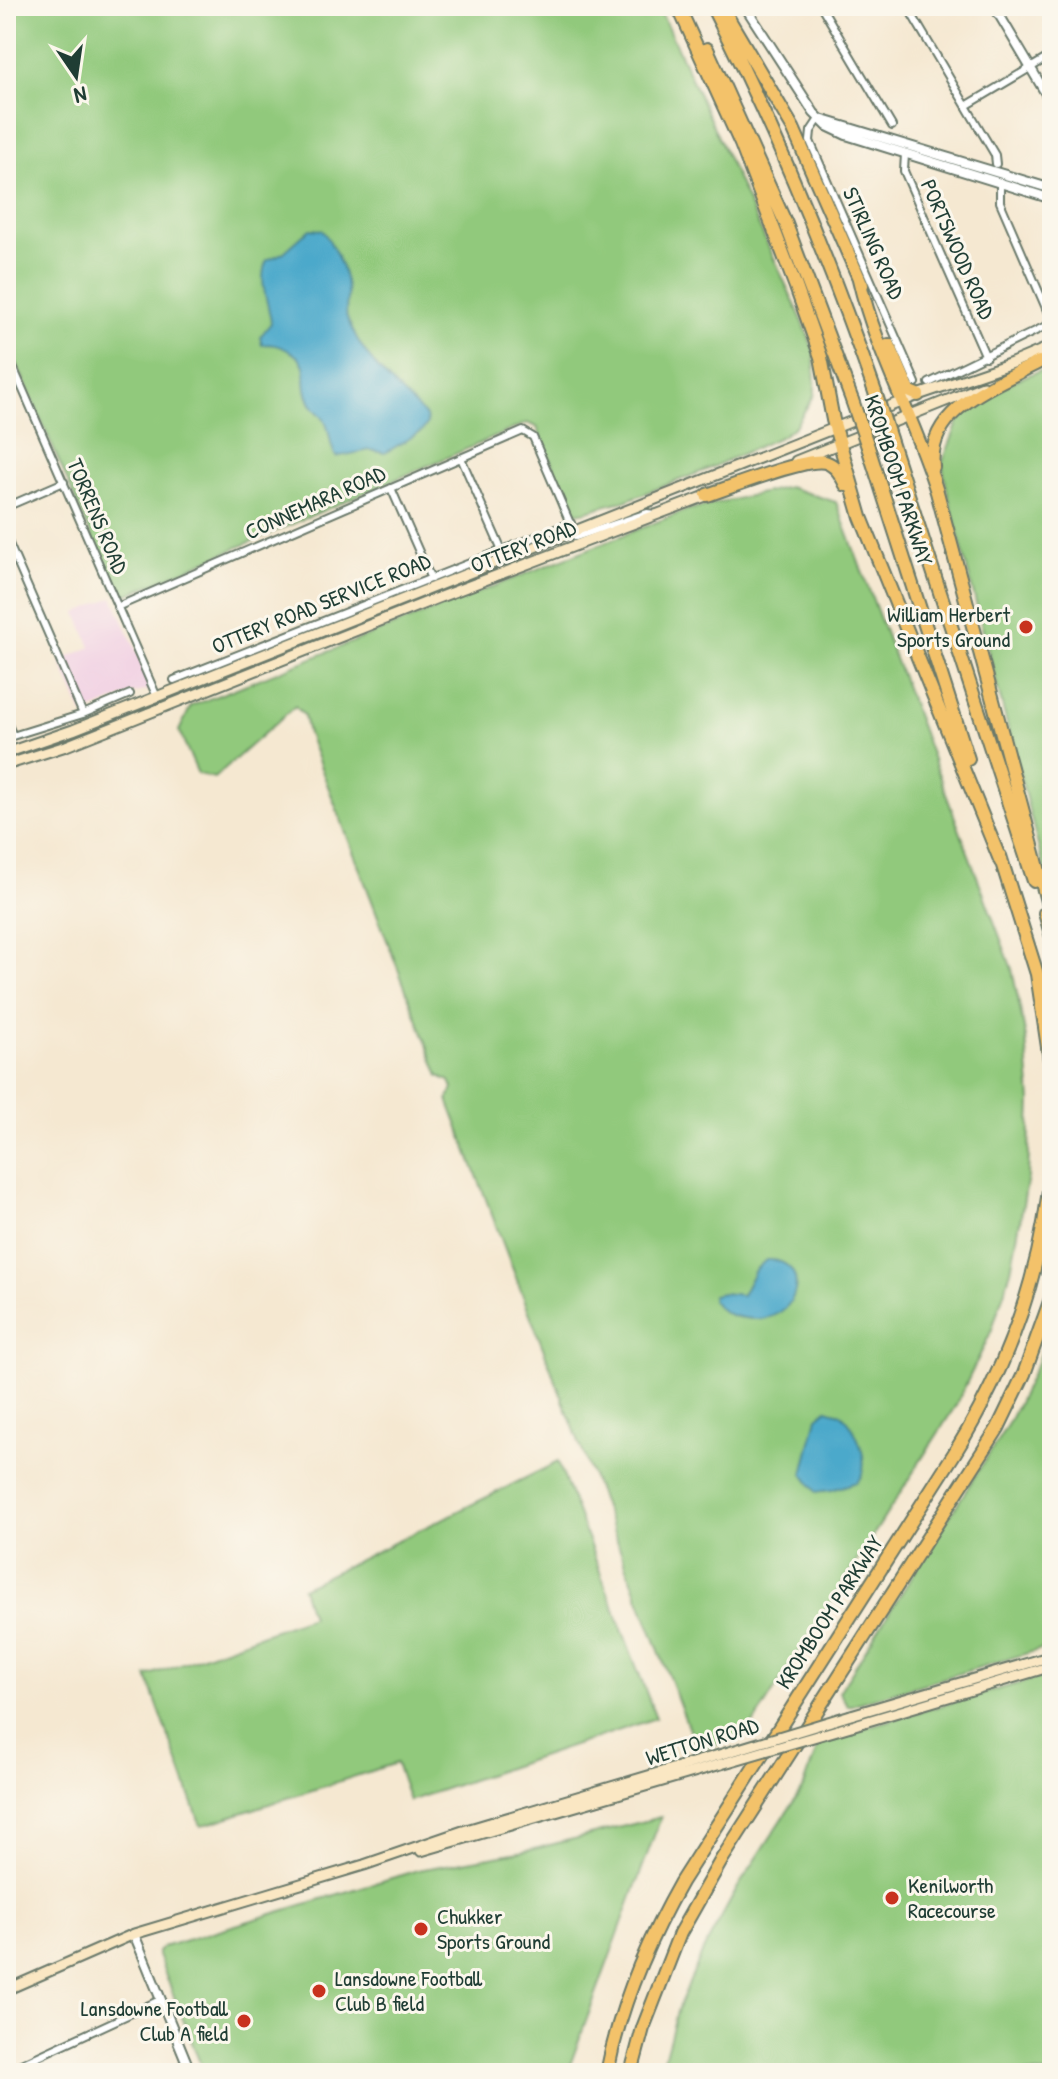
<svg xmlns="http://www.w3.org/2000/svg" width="1058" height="2079" viewBox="0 0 1058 2079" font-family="'Patrick Hand',sans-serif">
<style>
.built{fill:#f1d0e3}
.green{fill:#91c97b;stroke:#588358;stroke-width:2}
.water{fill:#4ca9cb;stroke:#367380;stroke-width:2}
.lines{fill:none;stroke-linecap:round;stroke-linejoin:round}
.minor-casing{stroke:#6a796b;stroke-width:10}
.tertiary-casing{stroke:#6a796b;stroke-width:12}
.secondary-casing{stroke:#6a796b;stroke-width:13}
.motorway-casing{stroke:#6a796b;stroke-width:16}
.minor{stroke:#fff;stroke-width:6}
.tertiary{stroke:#fff;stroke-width:8}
.secondary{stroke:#fae7c3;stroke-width:9}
.motorway{stroke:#f3c26a;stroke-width:12}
.secondary-bridge-casing{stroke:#6a796b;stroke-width:13;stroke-linecap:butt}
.motorway-bridge-casing{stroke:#6a796b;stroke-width:16;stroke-linecap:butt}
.secondary-bridge{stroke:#fae7c3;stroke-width:9}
.motorway-bridge{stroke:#f3c26a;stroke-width:12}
.poi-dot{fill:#c8321e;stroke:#fbf7ec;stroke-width:3}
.labels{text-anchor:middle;stroke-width:6;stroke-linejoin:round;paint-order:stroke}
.street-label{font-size:22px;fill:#1f3d34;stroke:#fbf7ec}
.poi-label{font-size:22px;fill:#1f3d34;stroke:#fbf7ec;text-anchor:start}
</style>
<rect width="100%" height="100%" fill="#fbf7ec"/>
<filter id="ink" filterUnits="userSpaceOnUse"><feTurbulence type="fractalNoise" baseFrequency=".0125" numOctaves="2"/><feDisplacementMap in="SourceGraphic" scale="16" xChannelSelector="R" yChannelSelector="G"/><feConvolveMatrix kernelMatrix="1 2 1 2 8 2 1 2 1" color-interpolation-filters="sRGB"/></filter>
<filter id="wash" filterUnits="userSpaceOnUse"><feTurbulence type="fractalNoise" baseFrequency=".006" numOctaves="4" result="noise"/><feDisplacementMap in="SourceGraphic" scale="32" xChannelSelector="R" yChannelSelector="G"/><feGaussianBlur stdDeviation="1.8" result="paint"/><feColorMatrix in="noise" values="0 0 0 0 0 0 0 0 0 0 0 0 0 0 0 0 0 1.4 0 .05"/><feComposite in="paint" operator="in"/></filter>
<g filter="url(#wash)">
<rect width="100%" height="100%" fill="#f5e8d1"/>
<path class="built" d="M113,597l40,92 -23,5 -47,20 -23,-53 31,-14 -14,-34z"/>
<path class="green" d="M6,6h652l145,316 11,29 1,43 -20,32 -13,10 -76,34 -84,32c-18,1 -33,12 -50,11l-35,-86 -10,-4 -400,172 -12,-4 -109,-252z
M1052,366v534l-105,-410 -5,-27 18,-45 53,-37z
M788,487l48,15 176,467 14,69 5,63 -3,76 -17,94 -20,61 -35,73 -210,330 -49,15 -249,-650 5,-12 -3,-7 -11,-5 -131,-342 -4,-19 -9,-9 -81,72 -16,-4 -19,-43 12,-25 496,-196z
M1052,1319v327l-204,60 -9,-14 170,-270 27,-57z
M558,1462l98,256 -247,83 -13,-38 -195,63 -54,-150 164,-59 -9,-29z
M1052,1674v399h-392l18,-65 26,-59 34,-62 66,-101 16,-46z
M661,1817l-94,256h-363l-47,-120 6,-6 255,-77 112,-20z"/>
<path class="water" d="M310,229l12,1c11,14 22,39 25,57 2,10 -3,22 0,31 16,41 48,69 79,98l1,8 -5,7 -37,22 -15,-3 -34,7c-7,-12 -5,-24 -11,-36 -4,-7 -11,-11 -15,-19 -5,-11 -5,-19 -5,-30 0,-17 -28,-31 -43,-27l-2,-8 11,-14c-2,-21 -14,-42 -4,-63l16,-7z
M766,1260c47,-3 37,68 -22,58 -14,-2 -24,-6 -32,-18l1,-5 9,-2 20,2 13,-25z
M827,1409c4,2 9,2 13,4 16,12 33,52 17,69l-25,8 -16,2 -13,-18 14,-57z"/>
</g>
<g filter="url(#ink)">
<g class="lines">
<defs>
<path id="minor" d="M821,6l71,120
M907,6l88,149 1,9
M966,106l86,-51
M819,119l-8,12 -1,10 106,242
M905,154l-1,17 82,186
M1000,183v19l52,120
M6,351l151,346
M929,383l123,-60
M461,458l41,93
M391,488l40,91
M6,507l58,-25
M6,537l77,177
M117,607l406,-176 10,6 43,100 71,-24 9,1
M174,680l397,-157
M6,720l7,16
M6,738l77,-24 47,-20
M6,2071l154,-71
M165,2073l22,-10"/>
<path id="tertiary" d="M756,6l-8,5 66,102 13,13 19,9 206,64
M994,6l58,98
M820,119l232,70
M134,1934l57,139"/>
<path id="secondary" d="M1033,364l19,-8
M796,461l187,-75
M6,753l67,-23 845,-335 94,-32 40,-17
M6,765l60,-19 369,-147 276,-105
M851,1715l201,-59
M851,1726l201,-60
M421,1851l300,-87
M6,1990l128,-56 230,-69 99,-34 256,-76"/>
<path id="motorway" d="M678,6l63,138 55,143 25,70 12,63 28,97 140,345
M712,6c64,125 117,254 163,386
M721,6l72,122 69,157
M707,49l79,175 66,176
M859,279c17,74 56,141 78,213l115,428
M889,345l20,46 9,4
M890,439l144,442
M868,447l100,312
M933,467c-7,-58 63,-82 106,-105
M707,495c22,-7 99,-38 118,-33 11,3 16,13 21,23
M1000,856l37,118 15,100
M1045,913l7,24
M607,2073c13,-68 40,-131 74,-191l273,-428c56,-90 90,-188 98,-294
M631,2073l12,-45 37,-95 42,-74 276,-431 26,-54 28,-78"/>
</defs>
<use href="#minor" class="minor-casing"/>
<use href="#tertiary" class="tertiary-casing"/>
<use href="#secondary" class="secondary-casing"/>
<use href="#motorway" class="motorway-casing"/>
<use href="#minor" class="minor"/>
<use href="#tertiary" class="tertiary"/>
<use href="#secondary" class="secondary"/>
<use href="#motorway" class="motorway"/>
<defs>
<path id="secondary-bridge" d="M719,1755l132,-40
M721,1764l130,-38"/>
<path id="motorway-bridge" d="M875,392l15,47
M852,400l16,47"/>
</defs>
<use href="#secondary-bridge" class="secondary-bridge-casing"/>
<use href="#motorway-bridge" class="motorway-bridge-casing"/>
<use href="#secondary-bridge" class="secondary-bridge"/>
<use href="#motorway-bridge" class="motorway-bridge"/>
</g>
</g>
<g class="poi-dot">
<circle cx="1026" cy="627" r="8"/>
<circle cx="892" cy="1898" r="8"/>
<circle cx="421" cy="1929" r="8"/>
<circle cx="319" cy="1991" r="8"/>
<circle cx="244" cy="2021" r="8"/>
</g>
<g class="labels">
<g class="street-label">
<text transform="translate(874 243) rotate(66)" y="8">STIRLING ROAD</text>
<text transform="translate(958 249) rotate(66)" y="8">PORTSWOOD ROAD</text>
<text transform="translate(899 480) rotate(72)" y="8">KROMBOOM PARKWAY</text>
<text transform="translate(315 502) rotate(-24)" y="8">CONNEMARA ROAD</text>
<text transform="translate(98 516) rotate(67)" y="8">TORRENS ROAD</text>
<text transform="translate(523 546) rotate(-21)" y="8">OTTERY ROAD</text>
<text transform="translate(321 603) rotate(-22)" y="8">OTTERY ROAD SERVICE ROAD</text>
<text transform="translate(829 1612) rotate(-57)" y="8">KROMBOOM PARKWAY</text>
<text transform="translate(702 1741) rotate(-17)" y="8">WETTON ROAD</text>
</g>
<g class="poi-label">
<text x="1010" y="622" text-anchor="end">William Herbert<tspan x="1010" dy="25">Sports Ground</tspan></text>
<text x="908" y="1893">Kenilworth<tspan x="908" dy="25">Racecourse</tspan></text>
<text x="437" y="1924">Chukker<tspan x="437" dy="25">Sports Ground</tspan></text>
<text x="335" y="1986">Lansdowne Football<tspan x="335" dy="25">Club B field</tspan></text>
<text x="228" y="2016" text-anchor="end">Lansdowne Football<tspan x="228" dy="25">Club A field</tspan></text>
</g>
</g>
<rect width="1058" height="2079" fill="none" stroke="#fbf7ec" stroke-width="32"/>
<g transform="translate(76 76) rotate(167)" stroke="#fbf7ec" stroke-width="6" paint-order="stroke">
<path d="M0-6L14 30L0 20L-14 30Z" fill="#1f3d34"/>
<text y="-12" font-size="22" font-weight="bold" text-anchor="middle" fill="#1f3d34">N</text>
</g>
</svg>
